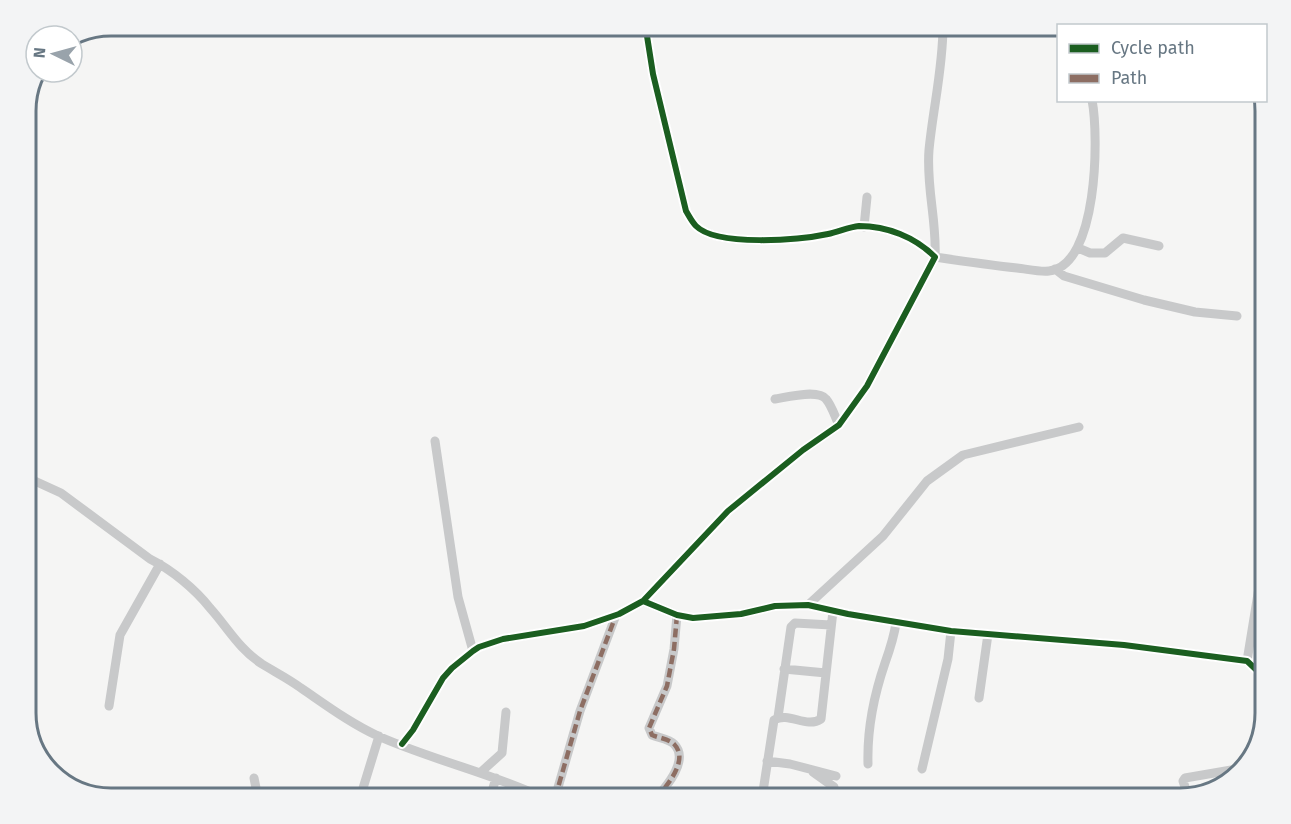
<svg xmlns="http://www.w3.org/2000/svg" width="1291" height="824" viewBox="0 0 1291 824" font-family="'Fira Sans',sans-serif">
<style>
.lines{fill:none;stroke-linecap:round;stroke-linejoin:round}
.minor{stroke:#c8c9ca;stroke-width:9}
.quiet{stroke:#8d6e63;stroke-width:4.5;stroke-dasharray:9 4.5;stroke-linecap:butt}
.cycleway-casing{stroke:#fff;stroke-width:10}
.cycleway{stroke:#1b5e20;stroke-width:6}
.rim{fill:none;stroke:#677783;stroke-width:3}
</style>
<rect width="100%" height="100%" fill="#f5f5f4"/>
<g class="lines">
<path class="minor" d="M943,26c0,42 -10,82 -14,124 -3,37 8,71 6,107 27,4 54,8 82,11 10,1 22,4 32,3 49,-5 50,-135 43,-171
M864,227l3,-30
M1078,248l12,5h15l18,-15 36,8
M1055,269l9,7 80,24 51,12 42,4
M775,399c12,-2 43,-10 51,0 6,7 9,18 13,26
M435,441l23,156 15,54
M26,477l35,16 89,66c22,11 45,30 60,49 18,20 29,41 52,56 13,8 27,15 39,24 25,17 49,35 77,48 54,24 113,37 166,62
M26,491l5,-12
M643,601l34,14 16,3 48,-4 34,-8 33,-1 40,9 103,17 173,14 123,16 18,17
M808,605l75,-69 44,-55 36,-26 116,-28
M1247,661l18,-110
M784,669l42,4
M979,698l9,-64
M109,706l11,-71 40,-71
M778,717l13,-90 4,-4 36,2
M402,744l11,-14 30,-52 9,-10 21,-17 6,-4 24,-8 81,-13 35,-12 24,-13 85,-90 75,-61 36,-25 28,-39 68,-129c-20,-20 -48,-31 -76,-31 -10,1 -21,6 -31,8 -28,6 -111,13 -132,-8 -4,-4 -7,-10 -10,-15l-33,-137 -6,-38 1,-10
M767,761l23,3 46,12
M868,764c-1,-35 6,-69 17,-101 5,-14 9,-26 11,-40
M922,769l26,-110 3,-28
M481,772l21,-19 4,-41
M813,772l21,15
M254,778l4,20
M1188,796l-5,-15 2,-3 58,-10
M360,798l19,-62
M490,798l6,-20
M555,798l25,-87 36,-96
M656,798c10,-11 34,-38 18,-54 -5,-5 -15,-6 -22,-9l-3,-7 18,-42 7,-37 3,-34
M762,798l12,-78c15,-9 32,9 47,-1l12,-108"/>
<path class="quiet" d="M555,798l25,-87 36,-96
M656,798c10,-11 34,-38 18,-54 -5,-5 -15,-6 -22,-9l-3,-7 18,-42 7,-37 3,-34"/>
<defs>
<path id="cycleway" d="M643,601l34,14 16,3 48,-4 34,-8 33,-1 40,9 103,17 173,14 123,16 18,17
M402,744l11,-14 30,-52 9,-10 21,-17 6,-4 24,-8 81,-13 35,-12 24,-13 85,-90 75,-61 36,-25 28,-39 68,-129c-20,-20 -48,-31 -76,-31 -10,1 -21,6 -31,8 -28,6 -111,13 -132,-8 -4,-4 -7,-10 -10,-15l-33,-137 -6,-38 1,-10"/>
</defs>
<use href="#cycleway" class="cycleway-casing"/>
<use href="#cycleway" class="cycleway"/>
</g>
<path d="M0 0H1291V824H0ZM111 36H1180A75 75 0 0 1 1255 111V713A75 75 0 0 1 1180 788H111A75 75 0 0 1 36 713V111A75 75 0 0 1 111 36Z" fill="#f3f4f5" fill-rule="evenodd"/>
<path class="rim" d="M111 36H1180A75 75 0 0 1 1255 111V713A75 75 0 0 1 1180 788H111A75 75 0 0 1 36 713V111A75 75 0 0 1 111 36Z"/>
<rect x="1057" y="24" width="210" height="78" fill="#ffffff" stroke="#c2c9cd" stroke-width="1.5"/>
<rect x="1069" y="44" width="30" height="9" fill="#1b5e20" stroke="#c2c9cd" stroke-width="1.5"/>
<text x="1111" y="54" font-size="18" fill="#677783">Cycle path</text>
<rect x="1069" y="74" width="30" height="9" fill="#8d6e63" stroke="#c2c9cd" stroke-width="1.5"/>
<text x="1111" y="84" font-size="18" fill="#677783">Path</text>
<g transform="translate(54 54) rotate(275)"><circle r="28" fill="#ffffff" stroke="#c2c9cd" stroke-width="1.5"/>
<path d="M0-4.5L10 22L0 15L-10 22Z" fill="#99a3ab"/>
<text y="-9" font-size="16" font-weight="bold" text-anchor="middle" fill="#677783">N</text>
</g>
</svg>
